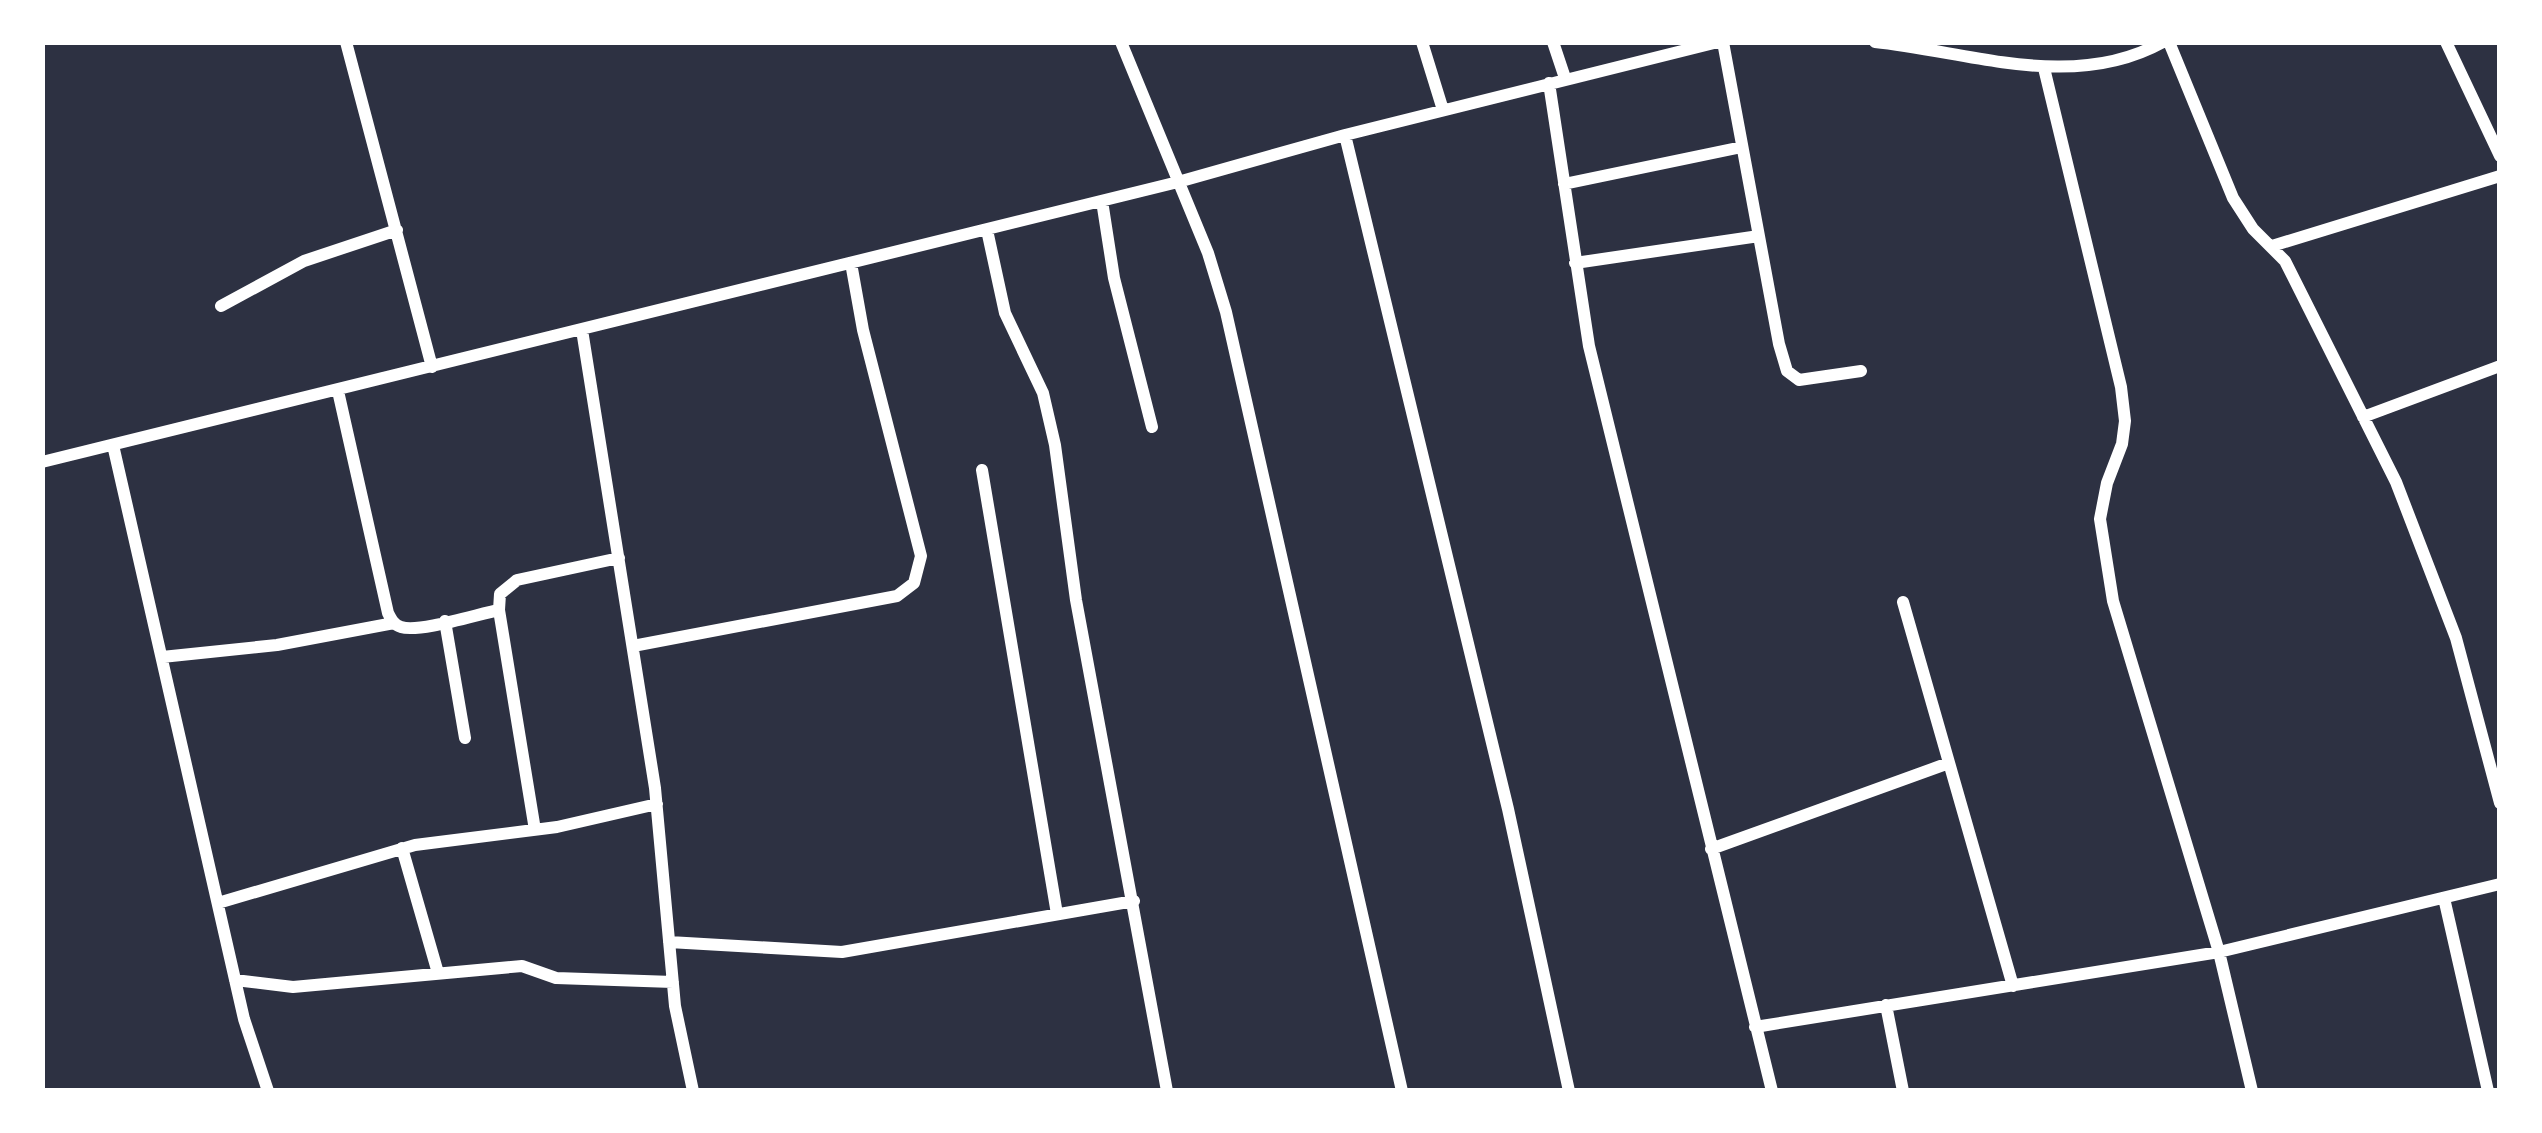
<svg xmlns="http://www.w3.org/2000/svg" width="2542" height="1133" viewBox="0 0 2542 1133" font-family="'Alegreya Sans',sans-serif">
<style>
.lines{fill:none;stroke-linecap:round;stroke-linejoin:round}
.minor{stroke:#fff;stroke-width:12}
</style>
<rect width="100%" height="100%" fill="#2d3142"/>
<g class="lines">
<path class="minor" d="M346,42l86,325
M1121,42l87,211 18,59 176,779
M1422,42l21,68
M1553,42l12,36
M1723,42l56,302 8,27 12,9 62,-9
M1875,42c96,10 198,50 288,0
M2169,42l64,156 20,31 32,32 111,221 60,156 44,165
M2446,42l54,114
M2044,68l77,319 4,34 -3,23 -15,39 -7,36 13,82 106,351 33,139
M1549,83l40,263 183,745
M1345,135l163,674 61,282
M1564,184l178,-37
M1102,201l12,77 38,149
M987,230l18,83 38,80 12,52 21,155 91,491
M2272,246l228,-70
M1575,263l184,-27
M221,306l83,-45 93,-31
M582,330l73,458 20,218 18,85
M338,391l50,222c3,6 6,12 13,14 18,6 77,-13 98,-17
M2363,417l137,-51
M113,445l131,574 24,72
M42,462l1136,-280 167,-47 373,-93
M982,470l75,444
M1903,602l110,384
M445,621l20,117
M633,646l264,-50 17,-13 7,-27 -58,-226 -12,-67
M162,657l115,-12 117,-22
M535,830l-36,-220 1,-16 17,-14 102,-22
M402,848l36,125
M1711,849l235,-85
M2444,898l44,193
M218,903l197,-58 142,-18 100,-23
M669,942l173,10 292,-51
M235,980l58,7 229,-21 34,12 117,4
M1886,1005l17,86
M1755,1027l464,-75 281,-68"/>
</g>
<rect width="2542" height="1133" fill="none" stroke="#ffffff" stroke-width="90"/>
</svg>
